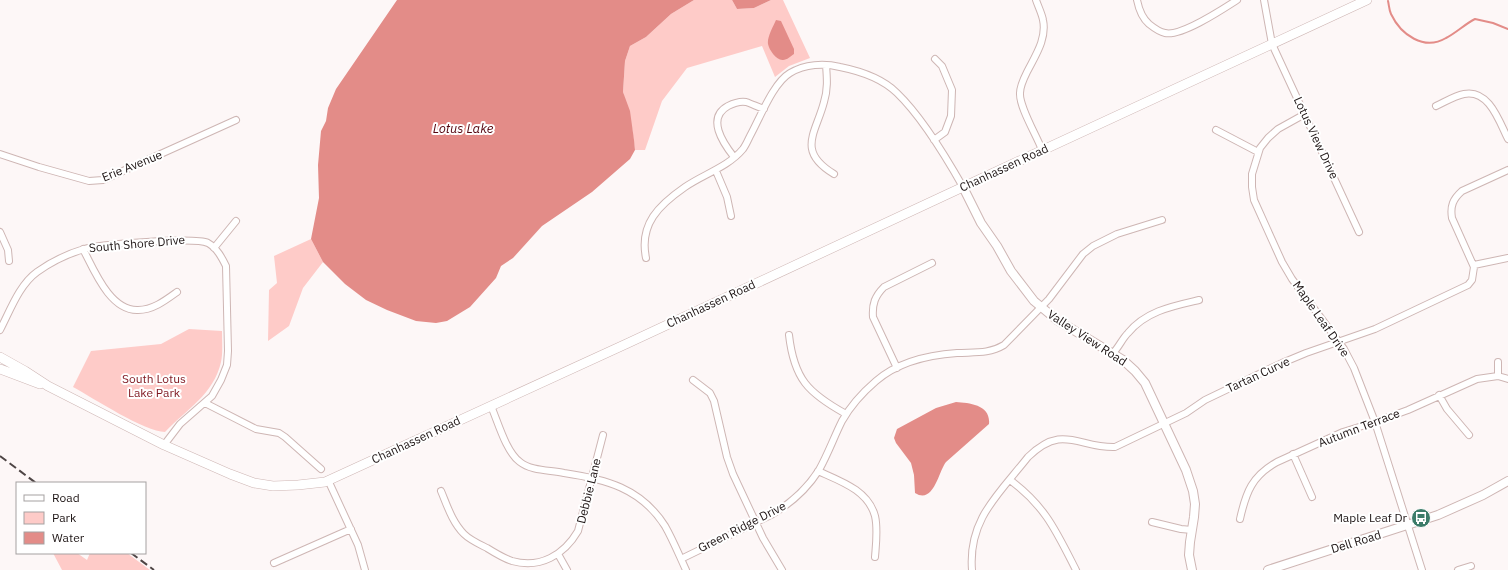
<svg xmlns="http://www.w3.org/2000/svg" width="1508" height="570" viewBox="0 0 1508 570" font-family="'IBM Plex Sans',sans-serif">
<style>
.green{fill:#fecbc8}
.water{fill:#e38c88}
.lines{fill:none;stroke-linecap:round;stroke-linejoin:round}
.stream{stroke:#e38c88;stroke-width:2}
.street-casing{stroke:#ceb6b4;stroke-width:8}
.secondary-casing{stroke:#ceb6b4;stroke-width:10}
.primary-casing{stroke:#ceb6b4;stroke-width:10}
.street{stroke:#fff;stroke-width:6}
.secondary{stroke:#fff;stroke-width:8}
.primary{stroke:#fff;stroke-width:9}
.rail{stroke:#4e4545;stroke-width:2;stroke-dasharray:8 4;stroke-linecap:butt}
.labels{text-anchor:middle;stroke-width:4;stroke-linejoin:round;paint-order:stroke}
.street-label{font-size:12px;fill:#1d1414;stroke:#fff}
.park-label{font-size:12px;fill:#7f1720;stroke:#fff}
.poi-label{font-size:12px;fill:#1d1414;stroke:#fff;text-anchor:end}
.water-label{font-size:13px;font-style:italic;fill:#560610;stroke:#fff}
</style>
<rect width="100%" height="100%" fill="#fdf7f7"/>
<path class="green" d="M694,0h38l5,9 17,-1 17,-8h12l27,58 -21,8 -14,11 -13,-31 -75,22 -25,33 -17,49h-10l-3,-22 -9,-36 2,-31 5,-15 16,-9 25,-23z
M311,239l12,23 -20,26 -14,38 -21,15 1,-51 8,-7 -3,-27z
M189,329l33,2c0,10 1,22 -1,31 -7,32 -35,48 -56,70 -20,0 -72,-34 -92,-45l18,-36 70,-7z
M53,553h24l10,7 3,-7h37l23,17h-88z"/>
<path class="water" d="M397,0h297l-23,14 -25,23 -16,9 -5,15 -2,31 7,19 4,29 1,10 -5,9 -38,33 -50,34 -29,32 -12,8 -5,12 -26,29 -23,14 -11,2 -20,-2 -29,-11 -21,-10 -21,-16 -22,-22 -12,-23 8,-41 -1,-33 3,-34 5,-10 2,-13 8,-19z
M732,0h39l-17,8 -17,1z
M776,20l5,1 13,28v5c-3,2 -7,6 -11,6 -6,1 -14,-10 -15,-16 -1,-7 5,-17 8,-24z
M956,402c14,1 35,3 33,22l-43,38c-7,8 -12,43 -31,31l-1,-18 -3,-12 -15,-20 -2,-5 3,-9 39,-21z"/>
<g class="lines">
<path class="stream" d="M1388,1c1,4 1,9 3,13 10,21 33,37 55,24 10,-5 19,-14 29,-19l18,4 15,6"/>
<defs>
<path id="street" d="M1036,0c2,6 6,14 7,20 4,19 -8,36 -16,52 -3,6 -7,14 -7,21 -1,14 17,43 22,57
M1137,0c2,10 5,18 12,24 5,4 10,8 16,9 16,4 58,-24 72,-33
M1264,0l8,44 87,188
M826,65c1,13 2,24 -2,37 -8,31 -28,49 10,72
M1436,106c9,-4 18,-10 28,-12 25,-5 35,27 44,45
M1305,114l-27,15 -10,9 -8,10 -8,26v13l2,13 28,62 10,17 52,70 10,19 21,54 47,148
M1216,130l42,22
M934,140l11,-8 6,-16 1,-26 -10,-24 -7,-7
M0,154l39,13 50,14 14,-1 133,-60
M734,157c-11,-14 -28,-39 -6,-51 6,-3 12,-5 18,-4 6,2 12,5 18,7
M716,171l11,26 4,19
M0,232l8,18 1,11
M214,248l22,-27
M83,249c11,21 27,62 55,61 15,0 28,-10 39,-18
M646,258c-7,-34 13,-53 39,-71 19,-13 43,-20 58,-38 3,-4 5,-9 7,-13 10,-18 23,-53 40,-63 15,-9 34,-10 50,-6 20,4 42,11 57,26 24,23 49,64 66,94
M1474,265l34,-7
M0,330c10,-19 19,-45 37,-58 14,-10 30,-18 47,-23 15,-5 111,-12 124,-6 9,5 14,15 18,23l2,85 -1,14 -6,15 -9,16 -32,28 -16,21
M789,335c5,44 19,58 57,79
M1113,353c6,-6 9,-14 15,-20 18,-22 45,-27 71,-33
M897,368l-24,-51c-1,-13 2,-21 11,-30l48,-24
M1498,376v-14
M693,380l17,13 4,8 13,56 6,17 30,64 19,32
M1439,395l8,14 22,26
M205,403l51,26 23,4 6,4 36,32
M491,406c7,16 15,46 29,56 11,9 30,8 44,11 41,6 77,15 101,53 8,14 14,29 21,44
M1293,454l19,43
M818,471c22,10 50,19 57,45 3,13 1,28 0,41
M328,480l30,65 7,25
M1010,480c36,27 46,51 66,90
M441,491c6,14 11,31 23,43 6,6 15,10 23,14 8,5 16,10 25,13 28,8 52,-6 66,-30l25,-96
M1240,519c6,-27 12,-43 37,-57l66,-30 32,-10 33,-12 69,-31 21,-3 10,3
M1152,522l29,7 11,1
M558,554l9,16
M681,559l90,-44c19,-11 36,-26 48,-45 9,-16 15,-33 23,-49 9,-16 20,-28 34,-40 22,-19 52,-26 81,-28 18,-1 32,1 47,-8l45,-46 34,-45 10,-8 24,-12 45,-14
M274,563l77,-34
M972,570c-4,-51 27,-76 56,-113 35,-34 50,-9 87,-10l71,-34 19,-13 77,-37 24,-10 69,-24 93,-44 4,-5 2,-13 -22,-49c-2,-12 1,-19 10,-27l46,-21
M1458,570l13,-4"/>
<path id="secondary" d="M963,187l18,36 16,23 14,25 23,30 23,19 66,40 12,11 10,12 41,87 7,21 2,13 -1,13 -4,25 -1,13 3,15
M1268,570l170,-55 45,-20 25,-14"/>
<path id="primary" d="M0,357l25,14 23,15 116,59 66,29 24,9 19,3 25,-1 27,-3 301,-138 337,-157 404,-187
M0,369l40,15"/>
</defs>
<use href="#street" class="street-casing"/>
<use href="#secondary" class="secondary-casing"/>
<use href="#primary" class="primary-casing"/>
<use href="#street" class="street"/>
<use href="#secondary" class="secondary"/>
<use href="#primary" class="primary"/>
<path class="rail" d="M0,456l36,27
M131,553l23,17"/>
</g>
<defs>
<symbol id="bus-disc" viewBox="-11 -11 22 22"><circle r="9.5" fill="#3c7c69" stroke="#fff"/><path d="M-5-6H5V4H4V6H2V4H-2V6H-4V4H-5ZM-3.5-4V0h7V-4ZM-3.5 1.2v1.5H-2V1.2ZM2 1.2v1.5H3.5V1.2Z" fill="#fff"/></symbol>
</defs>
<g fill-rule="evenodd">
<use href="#bus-disc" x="1410" y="507" width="22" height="22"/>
</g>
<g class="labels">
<g class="street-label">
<text transform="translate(1316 138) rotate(65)" y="4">Lotus View Drive</text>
<text transform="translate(132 166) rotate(-22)" y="4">Erie Avenue</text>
<text transform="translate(1004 168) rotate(-25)" y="4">Chanhassen Road</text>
<text transform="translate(137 244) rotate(-5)" y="4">South Shore Drive</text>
<text transform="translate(711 304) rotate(-25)" y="4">Chanhassen Road</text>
<text transform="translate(1321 319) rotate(55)" y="4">Maple Leaf Drive</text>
<text transform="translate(1087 338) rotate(33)" y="4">Valley View Road</text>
<text transform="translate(1258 375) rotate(-25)" y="4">Tartan Curve</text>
<text transform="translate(1359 428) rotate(-21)" y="4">Autumn Terrace</text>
<text transform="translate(416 440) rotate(-25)" y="4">Chanhassen Road</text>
<text transform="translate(589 491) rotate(-76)" y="4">Debbie Lane</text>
<text transform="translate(742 527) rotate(-27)" y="4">Green Ridge Drive</text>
<text transform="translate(1356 542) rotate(-17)" y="4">Dell Road</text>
</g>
<g class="park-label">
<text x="154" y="383">South Lotus<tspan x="154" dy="14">Lake Park</tspan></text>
</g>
<g class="poi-label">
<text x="1407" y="522">Maple Leaf Dr</text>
</g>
<g class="water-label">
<text x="463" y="133">Lotus Lake</text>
</g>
</g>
<rect x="16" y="482" width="130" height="72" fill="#ffffff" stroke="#a5a1a1"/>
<rect x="24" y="495" width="20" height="6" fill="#ffffff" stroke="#a5a1a1"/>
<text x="52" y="502" font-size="12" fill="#1d1414">Road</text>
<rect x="24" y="512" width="20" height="12" fill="#fecbc8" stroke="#a5a1a1"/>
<text x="52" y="522" font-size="12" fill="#1d1414">Park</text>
<rect x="24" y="532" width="20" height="12" fill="#e38c88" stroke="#a5a1a1"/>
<text x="52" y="542" font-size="12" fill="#1d1414">Water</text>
</svg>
